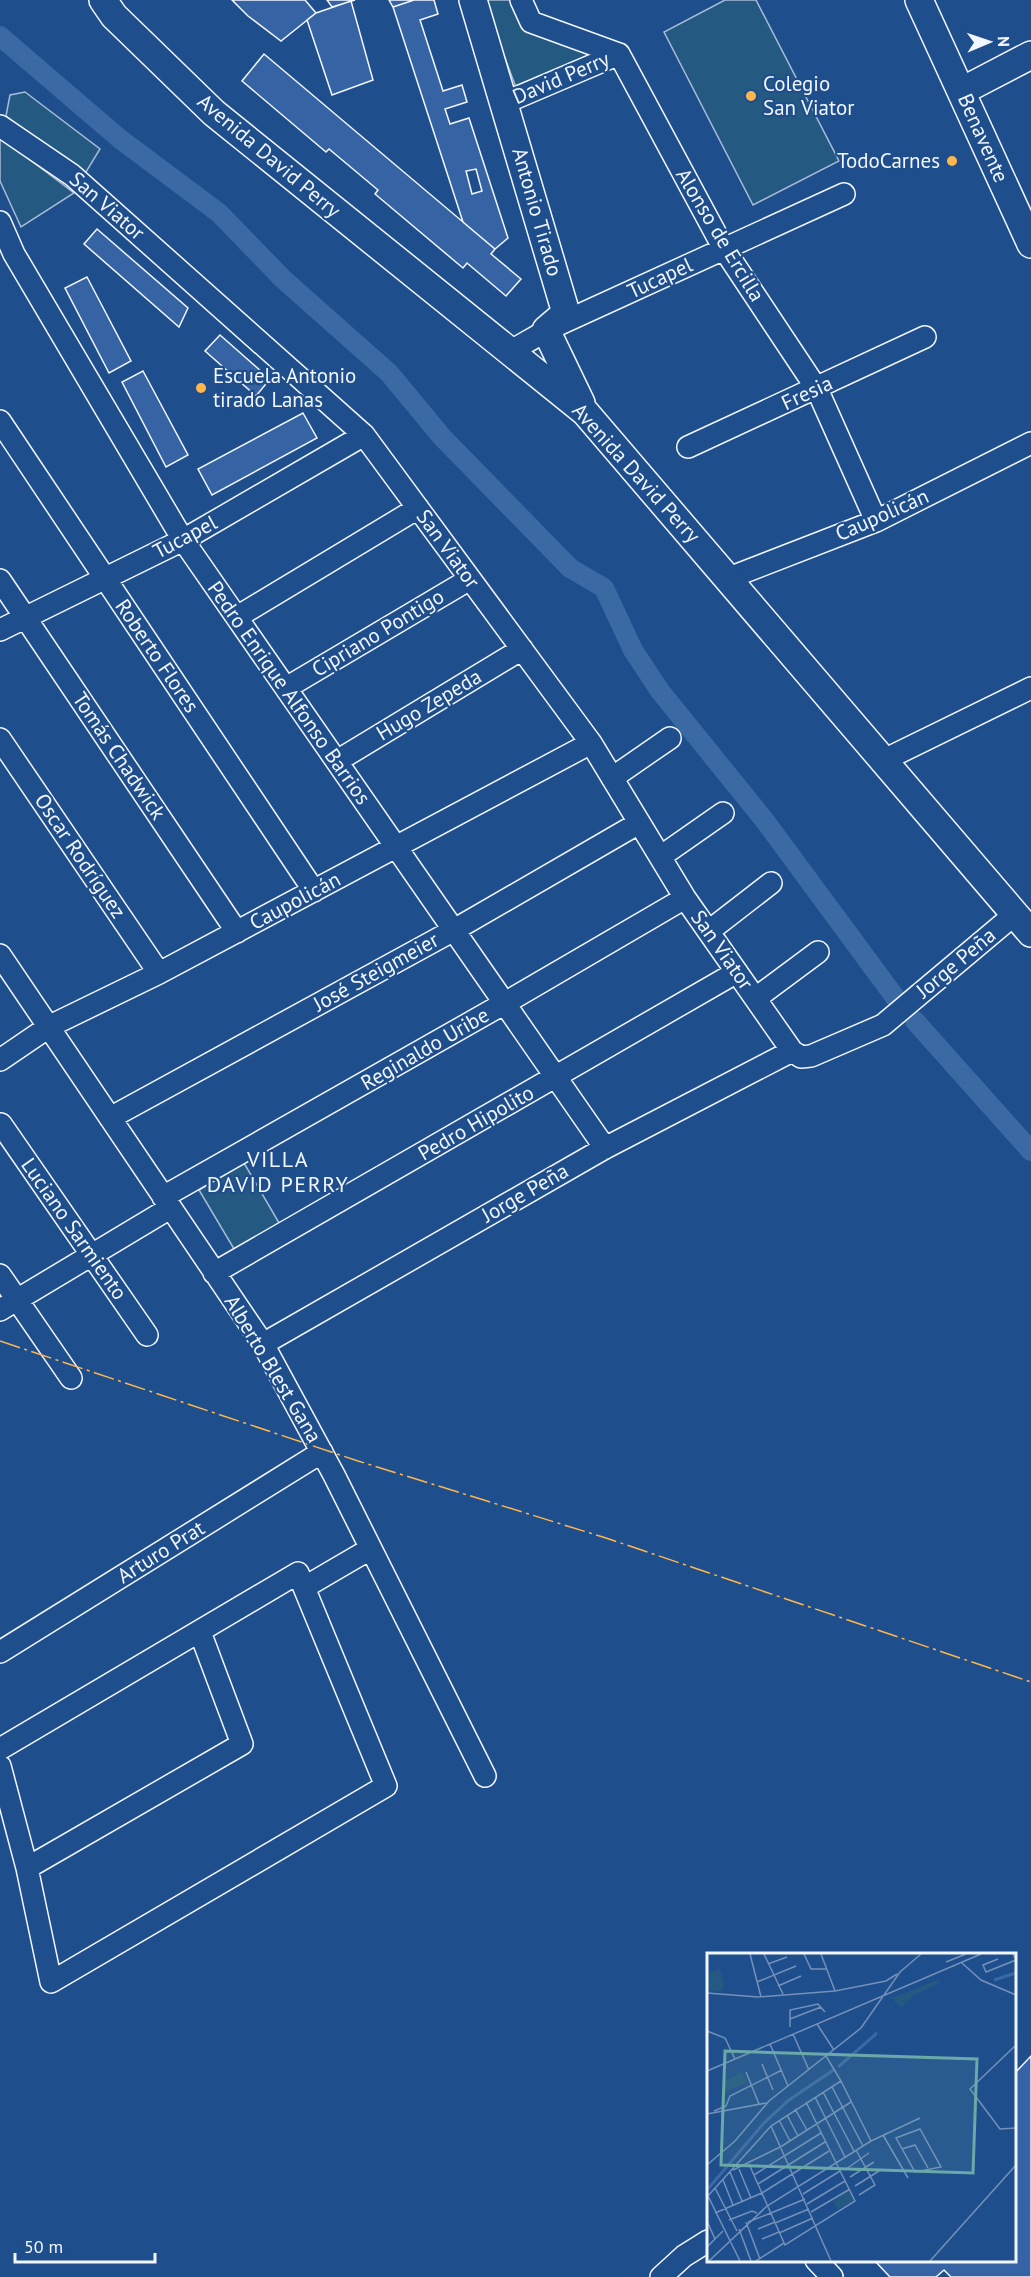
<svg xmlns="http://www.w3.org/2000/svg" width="1031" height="2277" viewBox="0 0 1031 2277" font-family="'PT Sans',sans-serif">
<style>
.green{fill:#245a82;stroke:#a8bbd7;stroke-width:1.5}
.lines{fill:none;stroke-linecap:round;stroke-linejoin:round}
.canal{stroke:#3b69a3;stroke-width:20}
.building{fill:#3563a3;stroke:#f2f6ff;stroke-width:1.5;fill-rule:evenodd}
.minor-casing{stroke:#f2f6ff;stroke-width:24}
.major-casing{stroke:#f2f6ff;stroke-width:30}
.minor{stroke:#1f4e8c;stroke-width:21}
.major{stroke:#1f4e8c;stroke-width:27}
.power{stroke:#ffb74d;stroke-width:1.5;stroke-dasharray:21 4.5 3 4.5;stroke-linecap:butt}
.poi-dot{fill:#ffb74d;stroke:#1f4e8c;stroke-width:2}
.labels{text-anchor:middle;stroke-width:4.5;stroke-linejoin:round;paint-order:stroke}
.street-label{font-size:21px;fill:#f2f6ff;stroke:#1f4e8c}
.poi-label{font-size:21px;fill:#f2f6ff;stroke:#1f4e8c;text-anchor:start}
.neighbourhood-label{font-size:22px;letter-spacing:1.5px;fill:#f2f6ff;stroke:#1f4e8c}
.inset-river{fill:none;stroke:#3b69a3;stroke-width:3}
.inset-road{fill:none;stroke:#7391ba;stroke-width:1.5}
.view{fill:#6aa9a8;fill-opacity:0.15;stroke:#6aa9a8;stroke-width:3}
.inset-edge{fill:none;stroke:#f2f6ff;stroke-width:3}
</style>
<rect width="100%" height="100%" fill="#1f4e8c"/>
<path class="green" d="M483,0h31l88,55 -85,35z
M725,0h31l83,161 -86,44 -89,-173z
M25,92l75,57 -17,28 -77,-61 4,-21z
M0,137l74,56 -53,34 -21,-46z
M244,1163l38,65 -45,26 -38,-64z"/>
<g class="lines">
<path class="canal" d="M0,36l120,103 99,74 64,66 106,94 53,64 128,131 34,20 29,62 27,41 105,130 132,179
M915,1021l116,130"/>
</g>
<path class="building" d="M232,0h73l11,13 -35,28 -33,-25z
M327,0h28l-23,7z
M389,0h25l-21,7z
M414,0h20l4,14 -18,6 23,71 19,-6 5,17 -22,7 5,15 19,-6 39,120 -13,11 -32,-27 -70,-215zM476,169l6,22 -10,3 -6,-23z
M351,1l22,79 -41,15 -25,-75 9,-7z
M264,54l231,195 -4,5 30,25 -15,17 -39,-33 -4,5 -88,-74 3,-4 -49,-41 -3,3 -84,-71z
M97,229l91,79 -9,19 -95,-83z
M87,277l44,84 -22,12 -44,-85z
M220,335l50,44 -14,17 -51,-45z
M143,371l45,84 -22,12 -44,-85z
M303,413l14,25 -105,57 -14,-26z
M1031,2056v221h-80l-7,-7 -8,7h-46l-16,-17h140v-186z"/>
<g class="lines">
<defs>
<path id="minor" d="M521,0l10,22 88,32 105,195 93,140 59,132
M504,103l115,-49
M0,126l72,49 292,260 227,308 94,155 107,153 9,6 10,-1 72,-31 132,-111
M0,222l14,32 169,286 422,608
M511,351l40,-23 293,-134
M0,421l314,470
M688,447l237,-110
M729,578l147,-57 155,-78
M0,580l237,352
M237,617l181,-109
M0,630l183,-90 181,-105
M286,688l184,-109
M0,739l159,234
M337,761l185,-112
M882,761l149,-73
M612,778l58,-40
M660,857l63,-44
M709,931l62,-48
M0,955l263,389 71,131 151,301
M756,998l62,-46
M0,1060l50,-34 109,-53 432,-230
M110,1118l344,-188 185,-107
M1,1124l146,211
M163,1197l342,-194 180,-105
M214,1273l523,-301
M0,1275l71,103
M0,1310l170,-102
M263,1344l342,-196 187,-97
M305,1587l65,-38
M0,1652l322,-200
M0,1749l298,-176 88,213 -335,196 -24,-114 -27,-102
M27,1868l215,-124 -42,-112
M816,2260l16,17
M661,2277l23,-21 24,-15"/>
<path id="major" d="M103,0l11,16 100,97 371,299 446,521
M473,0l93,313 -20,17 35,73
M919,0l112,244
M962,91l69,-36"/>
</defs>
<use href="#minor" class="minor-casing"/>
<use href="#major" class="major-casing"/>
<use href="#minor" class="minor"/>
<use href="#major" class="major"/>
<path class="power" d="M0,1341l358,120 248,77 425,144"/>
</g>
<g class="poi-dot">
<circle cx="751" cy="96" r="6"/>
<circle cx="952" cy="161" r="6"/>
<circle cx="201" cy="388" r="6"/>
</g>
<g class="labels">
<g class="street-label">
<text transform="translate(561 78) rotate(-23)" y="7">David Perry</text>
<text transform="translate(983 138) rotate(66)" y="7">Benavente</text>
<text transform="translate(269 156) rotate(40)" y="7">Avenida David Perry</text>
<text transform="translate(107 206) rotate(41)" y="7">San Viator</text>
<text transform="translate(537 212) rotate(74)" y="7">Antonio Tirado</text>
<text transform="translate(720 235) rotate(59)" y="7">Alonso de Ercilla</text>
<text transform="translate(660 278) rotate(-25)" y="7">Tucapel</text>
<text transform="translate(807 393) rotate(-25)" y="7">Fresia</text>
<text transform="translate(636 473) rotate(48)" y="7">Avenida David Perry</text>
<text transform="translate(882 515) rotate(-24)" y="7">Caupolicán</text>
<text transform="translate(185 537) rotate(-28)" y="7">Tucapel</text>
<text transform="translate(448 549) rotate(54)" y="7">San Viator</text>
<text transform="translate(378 633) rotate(-31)" y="7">Cipriano Pontigo</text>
<text transform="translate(157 656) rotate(56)" y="7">Roberto Flores</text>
<text transform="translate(289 693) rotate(55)" y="7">Pedro Enrique Alfonso Barrios</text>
<text transform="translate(429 705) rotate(-31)" y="7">Hugo Zepeda</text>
<text transform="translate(119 756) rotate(56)" y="7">Tomás Chadwick</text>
<text transform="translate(80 856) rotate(56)" y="7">Oscar Rodríguez</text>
<text transform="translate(295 901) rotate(-28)" y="7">Caupolicán</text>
<text transform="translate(722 950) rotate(55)" y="7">San Viator</text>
<text transform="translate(956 963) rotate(-40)" y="7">Jorge Peña</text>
<text transform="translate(376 972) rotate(-29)" y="7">José Steigmeier</text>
<text transform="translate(425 1049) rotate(-30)" y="7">Reginaldo Uribe</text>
<text transform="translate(476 1123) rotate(-30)" y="7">Pedro Hipolito</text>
<text transform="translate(525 1193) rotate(-30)" y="7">Jorge Peña</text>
<text transform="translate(74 1229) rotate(55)" y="7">Luciano Sarmiento</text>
<text transform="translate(273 1369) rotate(59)" y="7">Alberto Blest Gana</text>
<text transform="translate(161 1552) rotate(-32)" y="7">Arturo Prat</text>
</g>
<g class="poi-label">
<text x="763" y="91">Colegio<tspan x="763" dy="24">San Viator</tspan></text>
<text x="940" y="168" text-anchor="end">TodoCarnes</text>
<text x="213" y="383">Escuela Antonio<tspan x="213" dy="24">tirado Lanas</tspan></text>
</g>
<g class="neighbourhood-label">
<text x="278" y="1167">VILLA<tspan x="278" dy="25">DAVID PERRY</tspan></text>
</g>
</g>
<g transform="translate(707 1953)">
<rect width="309" height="309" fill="#1f4e8c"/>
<path d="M13,16l4,15 -3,7h-13l-1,-18zM231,27l2,3 -26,12 -13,13 -9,-10zM35,119l5,10 -20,9 -4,-9zM141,238l6,9 -16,9 -5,-8z" fill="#245a82"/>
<path class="inset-river" d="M287,27l22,-7M131,114l39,-34M0,237l57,-67 25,-23 46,-31"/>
<path class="inset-road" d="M43,1l11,43M57,1l19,40M97,1l7,15h16M114,1l14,37M291,6l-15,6 3,7 30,-12 -3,-6M239,9l20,-8M255,10l19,17 35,15M61,11l19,-7M50,29l39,-16M71,33l23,-10M0,40l51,4 77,-6 51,-10 11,-7M83,66l31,-12M110,71l17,26M83,74v-17l28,-6 7,8M0,78l18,7 10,21M86,81l16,36M63,91l18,42M309,92l-46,44 30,40 16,-1M55,111l11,26M0,118l274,-117M39,119l13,32M134,128l30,60M125,134l31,59M116,139l31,59M108,144l30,60M88,156l12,21M7,158l12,-5 4,-10 52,-26M0,161l59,-11M80,162l11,21M72,167l11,21M64,173l60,135M213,176l21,38 -26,5 -19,-34zM176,182l25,43M195,196l13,-4 13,23M149,197l19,35 -16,10M42,211l36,81 70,-44 -49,-99M0,212l28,-24 34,-40 92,-73 39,-56 21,-18M32,216l12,29M139,216l23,-16M26,217l49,-24 69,-44M23,219l12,29M47,222l67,-42M143,224l24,-15M16,227l10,25M51,231l67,-42M148,233l24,-15M8,235l22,43M96,241l37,-23M1,243l32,65M0,244l64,-71 70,-45 -15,-25M100,251l38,-23M104,259l39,-23M8,260l47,-20 67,-42M64,260l34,-14M22,267l23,-9 5,2M0,268l8,18M39,269l14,37M41,269l23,-9M68,270l34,-14M32,276l12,32M51,276l17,-7M72,280l34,-15M55,286l17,-7M0,294l16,-16M2,308l58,-55 104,-65 49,-23M49,308l28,-18M223,308l86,-96"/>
<path class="view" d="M18,98l252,8 -4,114 -252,-8z"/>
<rect width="309" height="309" class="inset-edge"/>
</g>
<g transform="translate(989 42) rotate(88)" stroke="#1f4e8c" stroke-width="4.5" paint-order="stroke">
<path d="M0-4.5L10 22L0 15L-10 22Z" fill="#f2f6ff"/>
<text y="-9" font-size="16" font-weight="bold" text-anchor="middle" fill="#f2f6ff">N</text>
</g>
<path d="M15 2253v9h140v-9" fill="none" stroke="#f2f6ff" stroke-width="3"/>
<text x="24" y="2253" font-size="18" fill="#f2f6ff" stroke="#1f4e8c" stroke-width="4.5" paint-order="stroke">50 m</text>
</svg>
